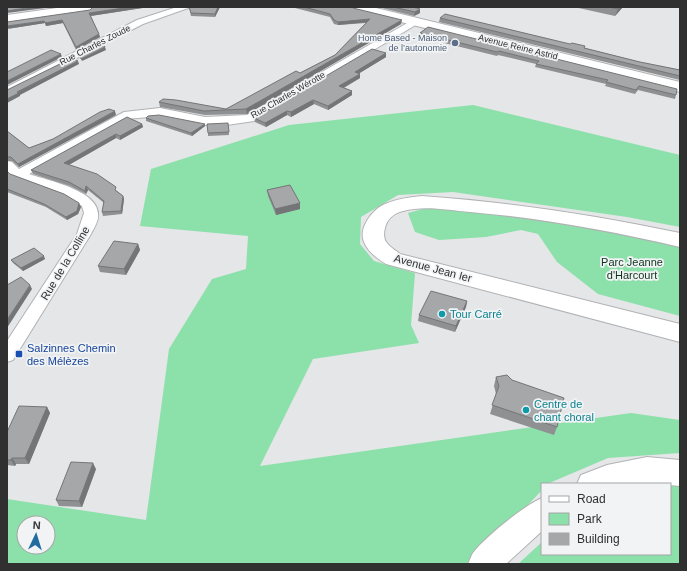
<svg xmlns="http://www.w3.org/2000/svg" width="687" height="571" viewBox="0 0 687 571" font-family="Arial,sans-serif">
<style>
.green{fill:#8ce0a9;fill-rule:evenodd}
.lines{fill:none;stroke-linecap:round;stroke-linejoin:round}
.street-casing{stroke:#b1b2b4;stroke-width:2}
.secondary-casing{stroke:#b1b2b4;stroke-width:2}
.primary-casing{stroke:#b1b2b4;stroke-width:2}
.street{fill:#fff;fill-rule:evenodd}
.secondary{fill:#fff;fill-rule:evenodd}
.primary{fill:#fff;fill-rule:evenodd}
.wall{fill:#8f9091}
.shaded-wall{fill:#747576}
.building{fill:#a6a7a9;stroke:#747576}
.service-dot{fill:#5c6f8a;stroke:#f1f3f5;stroke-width:1.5}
.culture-dot{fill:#0f9aa8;stroke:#f1f3f5;stroke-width:1.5}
.transit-dot{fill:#1a4fb4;stroke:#f1f3f5;stroke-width:1.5}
.labels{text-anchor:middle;stroke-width:3.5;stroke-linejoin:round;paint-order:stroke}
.far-service-label{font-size:9px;fill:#4e5e75;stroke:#f1f3f5;text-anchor:end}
.far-street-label{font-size:9px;fill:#303031;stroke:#f1f3f5}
.park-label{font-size:11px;fill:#0c331c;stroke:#f1f3f5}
.street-label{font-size:11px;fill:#303031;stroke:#f1f3f5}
.culture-label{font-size:11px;fill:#0d838f;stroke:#f1f3f5;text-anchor:start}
.transit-label{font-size:11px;fill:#164399;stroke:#f1f3f5;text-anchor:start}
</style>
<rect width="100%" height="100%" fill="#e4e6e8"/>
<path class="green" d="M473,105l207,50v72l-53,-10 -174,-25 -55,3 -37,22 -1,27 14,17 41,12 -4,52 8,18 -106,16 -53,107 371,-53 49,7v33l-72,5 -61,26h-5v6l-70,74h-465v-65l139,21 23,-171 43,-70 34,-10 2,-33 -108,-10 11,-57 138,-44zM24,523h24v24h-24z
M430,207l178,21 72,18v70l-82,-22 -41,-32 -19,-28 -17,-4 -35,7 -47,3 -24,-8 -7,-19z
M645,478h35v86h-162l24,-22v12h128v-70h-48z"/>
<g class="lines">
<defs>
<path id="street" d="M177,7h14l-48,17 -136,70v-7l130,-67z
M416,18l5,3 -2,2 -165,98 -27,4h-22l-45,-9 -33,3 -98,55c17,6 69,16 69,40 1,7 -4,14 -7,20l-78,126 -6,2v-21l70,-107 7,-21 -2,-7 -16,-10 -54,-20 -5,-4v-11l5,1 7,7 105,-57 36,-4 45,9 42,-2z"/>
<path id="secondary" d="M351,7h21l308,75v10l-327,-82z
M422,196c87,6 173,19 258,37v14c-69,-16 -139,-29 -210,-35 -21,-2 -46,-7 -67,-1 -9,2 -16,8 -18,17 -4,15 5,18 15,26l280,70v18l-294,-78c-9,-6 -18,-12 -22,-22 -6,-14 9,-33 21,-38 12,-5 25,-7 37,-8z
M647,457l33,3v26l-33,-3 -70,1 4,-9 26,-10z
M542,498v33l-36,33h-38c2,-4 3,-8 5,-11 12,-16 52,-48 69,-55z"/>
<path id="primary" d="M64,7h32l-6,4 -83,12v-8z"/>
</defs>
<use href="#street" class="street-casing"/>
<use href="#secondary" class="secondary-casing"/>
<use href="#primary" class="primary-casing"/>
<use href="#street" class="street"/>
<use href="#secondary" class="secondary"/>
<use href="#primary" class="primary"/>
</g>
<path class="wall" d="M93,7h56l-58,9 9,21 -24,13 -13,-27 -17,3 -1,-3 -38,6 83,-19z
M189,7h31l-5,10 -24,-1z
M295,7h57l1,1 48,16 -154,90 -42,1 -45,-8 -1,-5 67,7 74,-36 35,-18 31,-32 -28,2 -4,-1 -4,-7 -35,-9z
M378,7h35l7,6 -6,3z
M574,7h49l-8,9z
M440,18l145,30 55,14 40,8v10l-241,-58z
M428,27l248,68 -1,4 -37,-9 -3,4 -30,-8 1,-2 -71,-17 1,-3 -38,-9 -1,1 -77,-19v-4z
M386,53v4l-27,16 1,1v4l-16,10 8,3v4l-24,15 -14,-6 -23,13 -4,-2 -21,12 -11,-5 -1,-4z
M116,115l-97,52 -7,-6h-5v-30l22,17z
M146,118l59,8 -13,10 -46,-15z
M228,123l1,12 -21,1v-3z
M142,124l1,3 -23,13 -4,-2 -47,27 48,26 6,5 1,3 -2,15 -19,2 -1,-4 2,-9 -16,-13 -2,4 -16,-8 -37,-12 -2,-4z
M7,171l3,3 71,33 -3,7 -11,6 -21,-13 -39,-15z
M267,190l33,19 -24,6 -8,-19z
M138,244l2,6 -14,25 -26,-3 -2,-6z
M45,259l-22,12 -10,-8 -2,-3z
M467,301l-1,6 -11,25 -37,-11 1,-6z
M496,377l16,3 45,47 -3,8 -64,-21 6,-20 -2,-8z
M47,407l3,6 -21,51h-13l-1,2 -8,-1v-33z
M96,469l-14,38 -23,-1 -3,-6z"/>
<path class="shaded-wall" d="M33,7h20l-46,6v-2z
M131,7h18l-59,9 -1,-3z
M218,7h2l-5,10v-3z
M619,7h4l-8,9 3,-7z
M420,9v4l-6,3 1,-4z
M370,19l-1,3 -31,3v-3z
M62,20l1,3 -17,3 -1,-3z
M402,20l-1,4 -154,90 -1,-5z
M44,21l1,2 -38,6v-3z
M99,34l1,3 -24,13v-3z
M105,47l1,3 -24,11 -1,-2z
M386,53v4l-31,19v-4z
M61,54l1,3 -55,28v-4z
M78,61l1,3 -59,31v1l-13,7v-4l10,-7z
M360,74v4l-21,12v-4z
M352,91v4l-24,15v-4z
M313,100l1,4 -23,13v-5z
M115,111l1,4 -97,52 -1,-3z
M287,111v4l-21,12 -1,-4z
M142,124l1,3 -23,13v-4z
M205,124v2l-13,10 -1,-3z
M116,134v4l-51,29 -1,-4z
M86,186l2,4 -2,4 -1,-3z
M123,196l1,3 -2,15 -1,-3z
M79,203l2,4 -3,7 -11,6 -1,-3z
M300,203v6l-24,6 -1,-6z
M138,244l2,6 -14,25 -2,-6z
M44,256l1,3 -22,12 -2,-3z
M30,285l2,4 -25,39v-8z
M467,301l-1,6 -11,25 1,-6z
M47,407l3,6 -21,51 -4,-6z
M12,458l4,6 -1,2 -4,-6z
M93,463l3,6 -14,38 -3,-6z"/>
<path class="building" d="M7,7h26l-26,4z
M93,7h38l-42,6 10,21 -23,13 -14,-27 -17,3 -1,-2 -37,5v-4l83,-12z
M189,7h29l-3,7 -24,-1z
M304,7h48l1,1 49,12 -156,89 -42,2 -45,-9 4,-3 13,1 50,9 70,-38 4,2 35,-18 35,-36 -32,3 -4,-2 -4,-6z
M393,7h20l7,2 -5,3z
M609,7h10l-1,2z
M445,14l125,30 2,-1 13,3 -1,2 56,14 40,8v6l-240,-58z
M428,27l249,62 -1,6 -37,-9 -3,4 -30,-8 2,-2 -72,-16 3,-3 -40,-10 -2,1 -77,-19z
M103,43l2,4 -24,12 -1,-4z
M372,49l14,4 -31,19 5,2 -21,12 13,5 -24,15 -15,-6 -22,12 -4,-1 -22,12 -11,-5z
M51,50l10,4 -54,27v-9z
M72,58l6,3 -61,31 2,1 -12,6v-9z
M109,109l6,2 -97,53 -7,-7h-4v-26l22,17 24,-9 47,-27z
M159,115l46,9 -14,9 -45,-15 2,-2z
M127,117l15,7 -22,12 -4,-2 -52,29 33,11 19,13 -1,3 8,6 -2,15 -19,1 2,-11 -18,-15 -1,5 -16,-9 -38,-12z
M228,123l1,9 -21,1 -1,-9z
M7,171l3,3 54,20 15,9 -2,8 -11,6 -22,-13 -37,-15z
M290,185l10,18 -25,6 -8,-19z
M114,241l24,3 -14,25 -26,-3z
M34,248l10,8 -23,12 -10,-8z
M21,277l9,8 -23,35v-35z
M431,291l36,10 -11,25 -37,-11z
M507,375l5,5 52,18 -7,29 -65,-22 7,-19 -3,-9z
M19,406l28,1 -22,51h-13l-1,2h-4v-28z
M71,462l22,1 -14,38 -23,-1z"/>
<circle class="service-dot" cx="455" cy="43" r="4"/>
<g class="culture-dot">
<circle cx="442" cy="314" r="4"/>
<circle cx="526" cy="410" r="4"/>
</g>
<rect class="transit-dot" x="15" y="350" width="8" height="8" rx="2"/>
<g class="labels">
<g class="far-service-label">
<text x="447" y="41">Home Based - Maison<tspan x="447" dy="10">de l’autonomie</tspan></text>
</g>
<g class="far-street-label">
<text transform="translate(95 45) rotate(-27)" y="3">Rue Charles Zoude</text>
<text transform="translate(518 47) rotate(14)" y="3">Avenue Reine Astrid</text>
<text transform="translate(288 95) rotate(-30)" y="3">Rue Charles Wérotte</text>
</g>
<g class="park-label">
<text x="632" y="266">Parc Jeanne<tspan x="632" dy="13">d'Harcourt</tspan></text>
</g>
<g class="street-label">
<text transform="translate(65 263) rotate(-59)" y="4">Rue de la Colline</text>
<text transform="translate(433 268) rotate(15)" y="4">Avenue Jean Ier</text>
</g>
<g class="culture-label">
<text x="450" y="318">Tour Carré</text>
<text x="534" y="408">Centre de<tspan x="534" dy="13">chant choral</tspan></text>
</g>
<g class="transit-label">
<text x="27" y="352">Salzinnes Chemin<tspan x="27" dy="13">des Mélèzes</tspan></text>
</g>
</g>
<rect width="687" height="571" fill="none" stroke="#303031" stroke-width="16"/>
<rect x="541" y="483" width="130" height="72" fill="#f1f3f5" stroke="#a4a5a7"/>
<rect x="549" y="496" width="20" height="6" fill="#ffffff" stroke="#a4a5a7"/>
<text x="577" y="503" font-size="12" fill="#303031">Road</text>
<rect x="549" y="513" width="20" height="12" fill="#8ce0a9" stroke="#a4a5a7"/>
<text x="577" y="523" font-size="12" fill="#303031">Park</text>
<rect x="549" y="533" width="20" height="12" fill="#a6a7a9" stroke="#a4a5a7"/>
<text x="577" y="543" font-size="12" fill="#303031">Building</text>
<g transform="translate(36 535) rotate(4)"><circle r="19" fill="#f1f3f5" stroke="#a4a5a7"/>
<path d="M0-3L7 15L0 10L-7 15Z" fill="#226c9f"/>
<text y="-6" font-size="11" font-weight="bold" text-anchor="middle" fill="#303031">N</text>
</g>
</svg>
